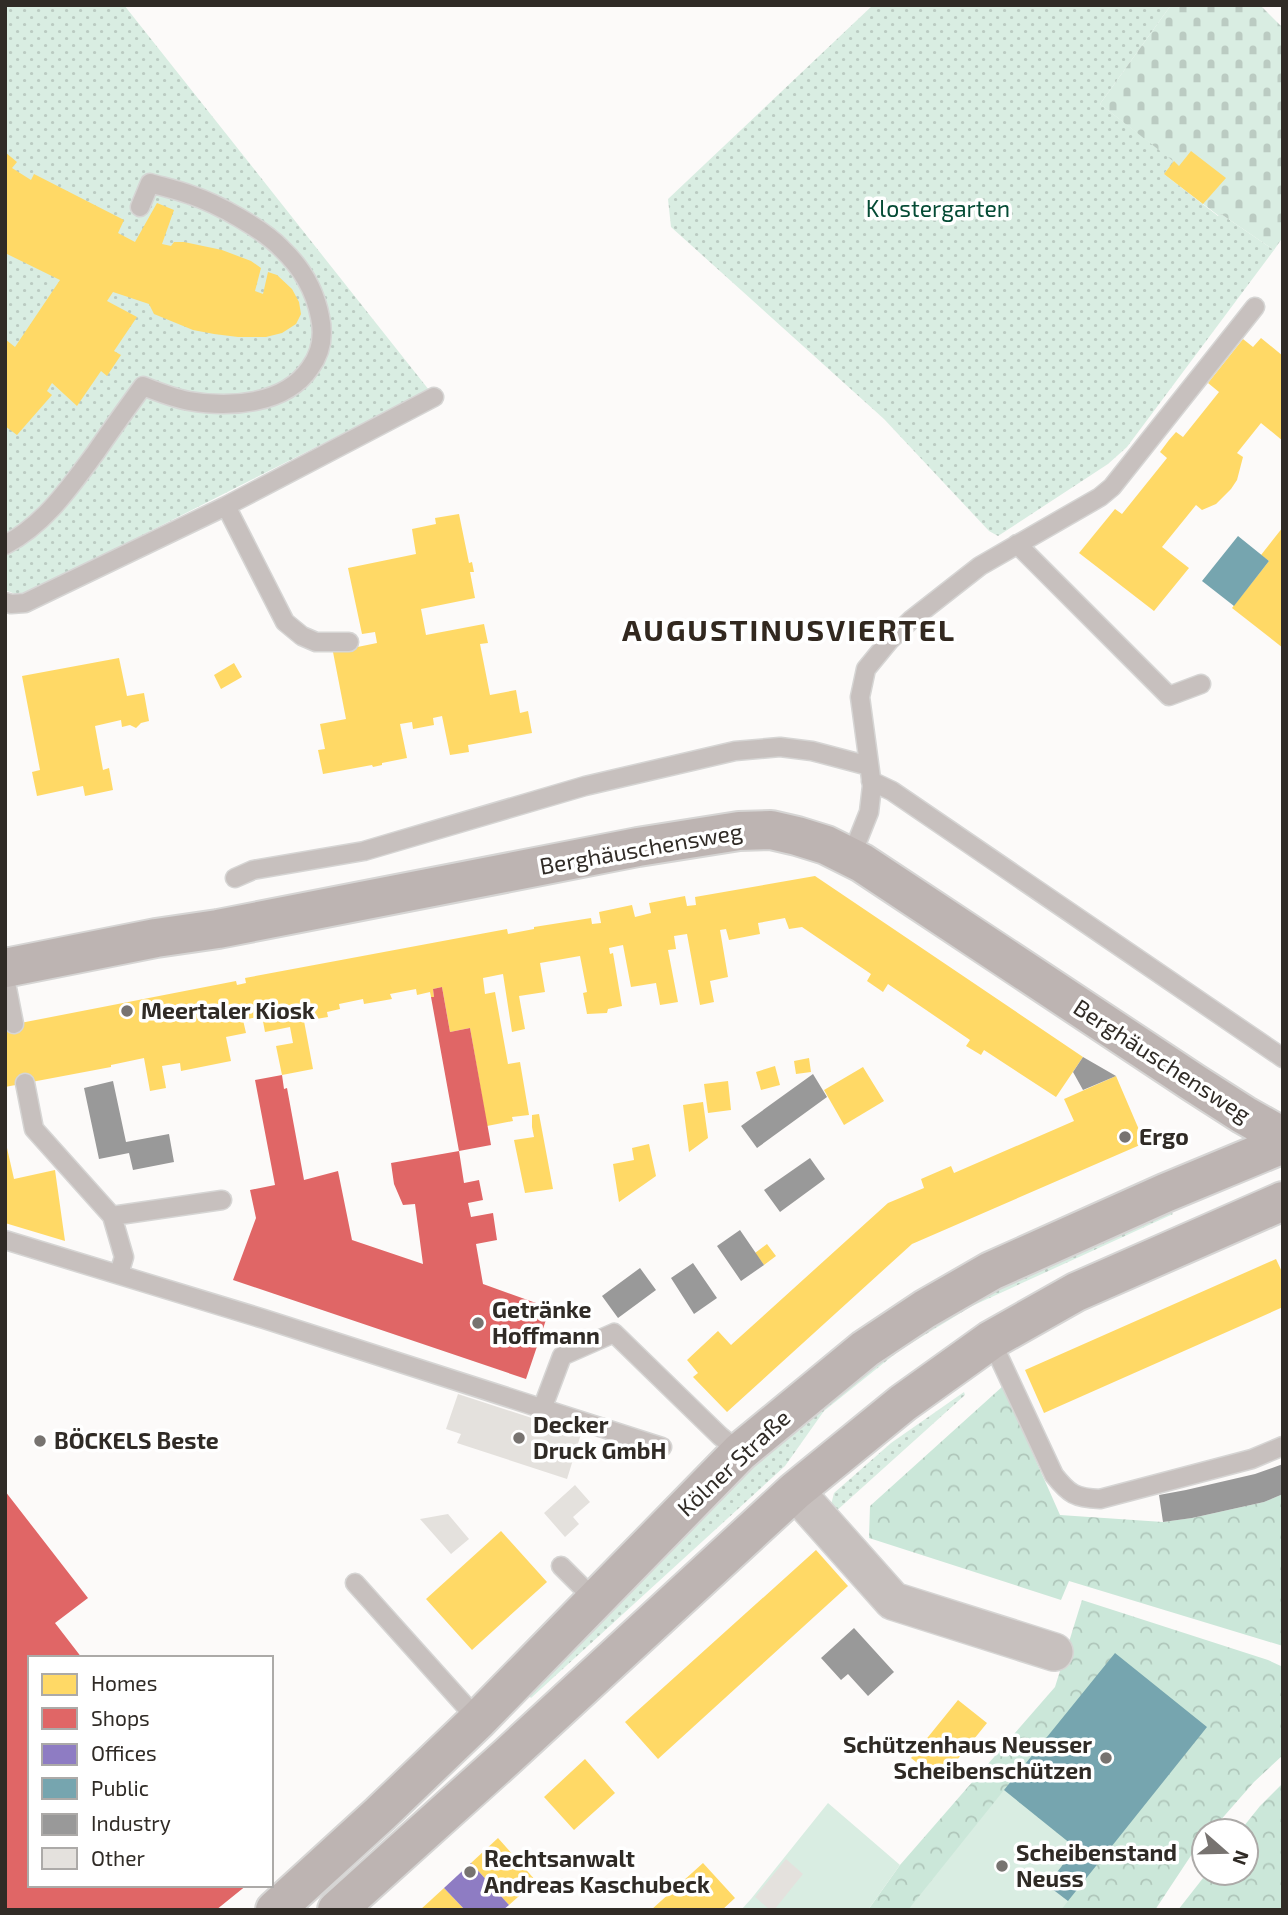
<svg xmlns="http://www.w3.org/2000/svg" width="1288" height="1915" viewBox="0 0 1288 1915" font-family="'Exo 2',sans-serif">
<style>
.grass{fill:url(#grass-dots)}
.forest{fill:url(#forest-crowns)}
.cemetery{fill:url(#cemetery-stones)}
.garden{fill:#d9ede2}
.homes{fill:#ffd966}
.shops{fill:#e06666}
.offices{fill:#8e7cc3}
.public{fill:#76a5af}
.industry{fill:#999}
.building{fill:#e4e1dd}
.lines{fill:none;stroke-linecap:round;stroke-linejoin:round}
.service-casing{stroke:#d6d5d4;stroke-width:21}
.minor-casing{stroke:#d6d5d4;stroke-width:40}
.secondary-casing{stroke:#d6d5d4;stroke-width:42}
.service{stroke:#c7c0be;stroke-width:18}
.minor{stroke:#c7c0be;stroke-width:37}
.secondary{stroke:#bdb4b2;stroke-width:38}
.poi-dot{fill:#777370;stroke:#fff;stroke-width:2.5}
.labels{text-anchor:middle;stroke-width:7;stroke-linejoin:round;paint-order:stroke}
.park-label{font-size:23px;fill:#054b35;stroke:#fff}
.street-label{font-size:23px;fill:#302b26;stroke:#fff}
.poi-label{font-size:23px;font-weight:bold;fill:#302b26;stroke:#fff;text-anchor:start}
.district-label{font-size:30px;font-weight:bold;letter-spacing:2px;fill:#32281f;stroke:#fff}
</style>
<defs>
<pattern id="grass-dots" width="8" height="8" patternUnits="userSpaceOnUse" patternTransform="scale(1.75)"><rect width="8" height="8" fill="#d9ede2"/><path d="M2 2h.1M6 6h.1" fill="none" stroke="#bbcbc2" stroke-width="1.8" stroke-linecap="round"/></pattern>
<pattern id="forest-crowns" width="20" height="18" patternUnits="userSpaceOnUse" patternTransform="scale(1.75)"><rect width="20" height="18" fill="#cbe7d9"/><path d="M2 6a3 3 0 1 1 6 0M12 15a3 3 0 1 1 6 0" fill="none" stroke="#afc6ba"/></pattern>
<pattern id="cemetery-stones" width="16" height="16" patternUnits="userSpaceOnUse" patternTransform="scale(1.75)"><rect width="16" height="16" fill="#d9ede2"/><path d="M2 7V4a2 2 0 0 1 4 0v3zM10 15v-3a2 2 0 0 1 4 0v3z" fill="#bbcbc2"/></pattern>
</defs>
<rect width="100%" height="100%" fill="#fcfaf9"/>
<path class="grass" d="M5,5h119l305,385 -401,203 -13,1 -10,-4z
M873,5h298l-71,99 74,57 -10,13 54,42 3,-2 53,36 -147,197 -19,17 -110,72 -9,-5 -105,-112 -213,-192 -3,-28z
M1168,1209l5,5 -201,92 -72,44 -76,61 -39,55 -254,232 -5,-5 204,-212 105,-91 140,-91z
M964,1392l1,3 -131,118 -4,-4 4,-16 57,-50z"/>
<path class="forest" d="M1003,1386l57,129 103,7 29,-4 72,-16 19,-8v152l-214,-65 -8,19 -192,-62 1,-32z
M1082,1600l186,60 15,7v88l-29,27 -43,49h-7v8l-10,12 -39,59h-287l32,-45 155,-178z
M1283,1783v127h-105l29,-37h39v-42h-6l20,-25z"/>
<path class="cemetery" d="M1171,5h89l23,23v209l-9,13 -53,-36 -2,2 -55,-42 9,-13 -73,-57z"/>
<path class="garden" d="M1004,1790l72,58 -29,36 21,17 -7,9h-153z
M828,1803l72,62 -32,45h-127l10,-11z"/>
<path class="homes" d="M1191,151l35,27 -23,26 -39,-30 10,-13 5,5z
M5,152l12,10 -5,6 19,12 3,-6 90,46 -6,13 17,9 22,-39 17,7 -12,34 9,2 3,-4h10l38,8 29,11 10,7 -6,23 8,3 5,-22 9,3 15,14 7,13 2,12 -5,10 -14,9 -16,4h-28l-24,-3 -21,-4 -39,-16 -5,-10 -36,-12 -6,9 30,16 -23,34 7,4 -14,21 -6,-5 -24,35 -25,-23 -5,8 5,4 -35,40 -12,-9v-87l10,8 45,-67 -55,-27z
M1261,338l22,18v85l-22,-18 -24,30 6,4 -6,23 -6,9 -15,15 -14,6 -6,-5 -34,42 27,21 -35,43 -75,-58 36,-44 7,5 45,-56 -7,-6 9,-12 7,-8 7,5 36,-45 -11,-9 35,-44 10,8z
M459,514l10,49 3,-1 2,10h-4l5,26 -54,11 5,26 58,-11 4,19 -8,1 10,51 26,-5 4,23 8,-2 4,22 -64,12 1,7 -19,3 -8,-39 -9,2 1,7 -21,4 -1,-7 -12,2 7,34 -25,5v2l-9,2 -1,-2 -49,9 -5,-24 7,-1 -5,-25 26,-5 -13,-67 44,-9 -2,-11 -13,2 -14,-66 68,-14 -4,-25 24,-5 -1,-6z
M1283,527v121l-51,-40 37,-47 -8,-6z
M119,658l8,38 17,-3 5,28 -8,2 -5,5 -6,-3 -8,2 -1,-7 -26,6 8,44 6,-2 4,22 -28,6 -2,-10 -46,10 -5,-24 8,-2 -18,-94z
M234,663l8,14 -21,12 -7,-14z
M815,876l268,181 -27,40 -72,-47 -3,5 -15,-9 4,-6 -82,-56 -5,8 -16,-11 4,-7 -69,-47 -13,2 -4,-11 -27,5 2,11 -31,6 -3,-11 -6,1 8,47 -18,4 4,21 -14,3 -13,-71 -13,2 2,13 -8,1 10,52 -18,3 -4,-22 -25,4 -8,-42 -14,3 1,6 3,-1 9,53 -14,3 -1,4 -20,1 -4,-21 4,-1 -7,-36 -40,7 5,29 -26,4 6,33 -13,3 -9,-58 -20,4 2,16 10,-2 13,72 12,-2 9,53 -17,2 1,4 -26,5 -17,-98 -20,4 -8,-45 -9,2 1,8h-3l-1,-5 -13,3 -1,-6 -26,5 2,5 -28,5 -1,-5 -24,5 1,5 -13,3 1,5 -24,4 9,48 -31,6 -6,-29 17,-3 -3,-16 -25,5 -3,-16 -19,4 3,13 -20,4 5,24 -50,10 -1,-8 -18,3 4,22 -16,3 -6,-33 -33,7v2l-106,20v-61l231,-45 1,4 9,-2 -1,-5 262,-49 1,5 26,-5v-2l57,-9 1,6 9,-1 -2,-11 33,-7 3,12 16,-4 -2,-10 36,-7 2,10 9,-1 -1,-8z
M809,1058l2,14 -15,2 -2,-13z
M775,1066l5,19 -19,5 -5,-18z
M863,1067l21,34 -40,24 -20,-35z
M1116,1076l27,63 -3,6 -228,99 -185,168 -34,-35 5,-4 -11,-13 31,-29 13,14 157,-142 36,-15 -3,-9 30,-13 3,7 120,-52 -10,-22z
M728,1081l3,29 -23,3 -4,-29z
M703,1102l5,36 -19,14 -6,-47z
M539,1114l14,75 -28,4 -11,-53 20,-3 -2,-10v-12z
M5,1139l9,40 41,-9 10,71 -60,-18z
M649,1144l7,32 -37,26 -6,-38 21,-4 -2,-12z
M767,1244l9,12 -12,9 -9,-12z
M1276,1259l7,15v33l-239,106 -19,-43z
M501,1531l46,51 -75,68 -46,-51z
M816,1550l32,36 -190,173 -33,-37z
M958,1700l29,23 -47,58 -29,-23z
M585,1759l30,34 -41,37 -30,-33z
M498,1838l38,43 -27,24 -38,-42z
M703,1863l32,35 -13,12h-71z
M444,1888l21,22h-45z"/>
<path class="shops" d="M442,987l8,45 20,-4 21,117 -32,6 -28,-154h3l-1,-8z
M282,1075l2,14 3,-1 17,92 34,-9 14,69 71,24 -8,-60 -12,1 -9,-21 -3,-21 68,-12 5,32 15,-3 4,20 -15,3 3,14 22,-4 4,27 -21,4 7,40 67,24 -24,71 -293,-99 23,-62 -6,-28 25,-5 -20,-105z
M5,1491l83,107 -33,25 27,35h-52v227h217l-31,25h-211z"/>
<path class="offices" d="M471,1863l38,42 -6,5h-38l-21,-22z"/>
<path class="public" d="M1238,536l31,25 -35,45 -32,-25z
M1115,1653l92,74 -139,174 -21,-16 29,-37 -72,-58z"/>
<path class="industry" d="M1083,1057l33,19 -33,14 -10,-18z
M813,1074l14,23 -70,51 -16,-22z
M113,1081l13,61 43,-8 5,28 -41,8 -4,-17 -30,6 -15,-71z
M810,1158l15,21 -45,33 -16,-22z
M740,1230l24,35 -23,16 -24,-35z
M693,1263l24,35 -23,16 -23,-36z
M640,1268l16,22 -38,28 -16,-22z
M1283,1464v30l-19,8 -72,16 -29,4 -4,-27 27,-5 69,-16z
M854,1628l40,44 -26,24 -20,-22 -7,6 -20,-22z"/>
<path class="building" d="M458,1394l123,40 -14,45 -110,-36 4,-9 -15,-5z
M575,1485l15,17 -17,15 6,7 -14,13 -21,-24z
M448,1514l21,25 -18,15 -31,-35z
M786,1859l17,15 -29,36h-4l-15,-13z"/>
<g class="lines">
<defs>
<path id="service" d="M226,506l208,-109
M1017,544l152,152 32,-12
M5,545c40,-21 65,-58 91,-93 15,-22 31,-44 47,-66 15,6 30,12 46,15 40,7 96,4 121,-33 11,-15 14,-33 10,-51 -5,-26 -18,-49 -38,-68 -19,-20 -64,-45 -91,-54 -13,-5 -27,-8 -41,-12l-10,24
M5,602l6,2 14,-1 201,-97 59,116 17,14 14,6h33
M871,781l21,10 391,267
M851,857l18,-45 3,-26 -12,-89 6,-28 23,-28 22,-21 69,-54 120,-69 12,-10 143,-180
M235,878l18,-8 111,-19 221,-65 150,-35 45,-4 32,4 57,15
M5,978l9,46
M25,1083l9,46 78,87 110,-16
M112,1216l12,41 -5,17
M5,1240l259,79 398,128
M991,1340l63,135c15,19 21,23 46,24l152,-40 31,-13
M542,1409l20,-53 52,-23 106,103 20,16
M561,1566l34,34
M355,1583l123,137"/>
<path id="minor" d="M795,1491l98,110 161,51"/>
<path id="secondary" d="M5,968l151,-30 62,-9 420,-82 101,-16 32,-1 26,6 29,9 36,18 332,220 50,32 39,22
M275,1910l105,-96 98,-94 262,-268 125,-103 60,-40 66,-38 174,-78 118,-49
M337,1910l172,-155 286,-264 108,-88 88,-63 85,-48 207,-91"/>
</defs>
<use href="#service" class="service-casing"/>
<use href="#minor" class="minor-casing"/>
<use href="#secondary" class="secondary-casing"/>
<use href="#service" class="service"/>
<use href="#minor" class="minor"/>
<use href="#secondary" class="secondary"/>
</g>
<g class="poi-dot">
<circle cx="127" cy="1011" r="7"/>
<circle cx="1125" cy="1137" r="7"/>
<circle cx="478" cy="1323" r="7"/>
<circle cx="519" cy="1438" r="7"/>
<circle cx="40" cy="1441" r="7"/>
<circle cx="1106" cy="1758" r="7"/>
<circle cx="1002" cy="1866" r="7"/>
<circle cx="470" cy="1872" r="7"/>
</g>
<g class="labels">
<g class="park-label">
<text x="938" y="217">Klostergarten</text>
</g>
<g class="street-label">
<text transform="translate(641 849) rotate(-10)" y="8">Berghäuschensweg</text>
<text transform="translate(1162 1061) rotate(33)" y="8">Berghäuschensweg</text>
<text transform="translate(734 1463) rotate(-43)" y="8">Kölner Straße</text>
</g>
<g class="poi-label">
<text x="141" y="1019">Meertaler Kiosk</text>
<text x="1139" y="1145">Ergo</text>
<text x="492" y="1318">Getränke<tspan x="492" dy="26">Hoffmann</tspan></text>
<text x="533" y="1433">Decker<tspan x="533" dy="26">Druck GmbH</tspan></text>
<text x="54" y="1449">BÖCKELS Beste</text>
<text x="1092" y="1753" text-anchor="end">Schützenhaus Neusser<tspan x="1092" dy="26">Scheibenschützen</tspan></text>
<text x="1016" y="1861">Scheibenstand<tspan x="1016" dy="26">Neuss</tspan></text>
<text x="484" y="1867">Rechtsanwalt<tspan x="484" dy="26">Andreas Kaschubeck</tspan></text>
</g>
<g class="district-label">
<text x="789" y="641">AUGUSTINUSVIERTEL</text>
</g>
</g>
<rect width="1288" height="1915" fill="none" stroke="#302b26" stroke-width="14"/>
<rect x="28" y="1656" width="245" height="231" fill="#ffffff" stroke="#acaaa8" stroke-width="2"/>
<rect x="42" y="1674" width="35" height="21" fill="#ffd966" stroke="#acaaa8" stroke-width="2"/>
<text x="91" y="1691" font-size="21" fill="#302b26">Homes</text>
<rect x="42" y="1708" width="35" height="21" fill="#e06666" stroke="#acaaa8" stroke-width="2"/>
<text x="91" y="1726" font-size="21" fill="#302b26">Shops</text>
<rect x="42" y="1744" width="35" height="21" fill="#8e7cc3" stroke="#acaaa8" stroke-width="2"/>
<text x="91" y="1761" font-size="21" fill="#302b26">Offices</text>
<rect x="42" y="1778" width="35" height="21" fill="#76a5af" stroke="#acaaa8" stroke-width="2"/>
<text x="91" y="1796" font-size="21" fill="#302b26">Public</text>
<rect x="42" y="1814" width="35" height="21" fill="#999999" stroke="#acaaa8" stroke-width="2"/>
<text x="91" y="1831" font-size="21" fill="#302b26">Industry</text>
<rect x="42" y="1848" width="35" height="21" fill="#e4e1dd" stroke="#acaaa8" stroke-width="2"/>
<text x="91" y="1866" font-size="21" fill="#302b26">Other</text>
<g transform="translate(1225 1852) rotate(110)"><circle r="33" fill="#ffffff" stroke="#acaaa8" stroke-width="2"/>
<path d="M0-5L12 26L0 18L-12 26Z" fill="#777370"/>
<text y="-10" font-size="19" font-weight="bold" text-anchor="middle" fill="#302b26">N</text>
</g>
</svg>
